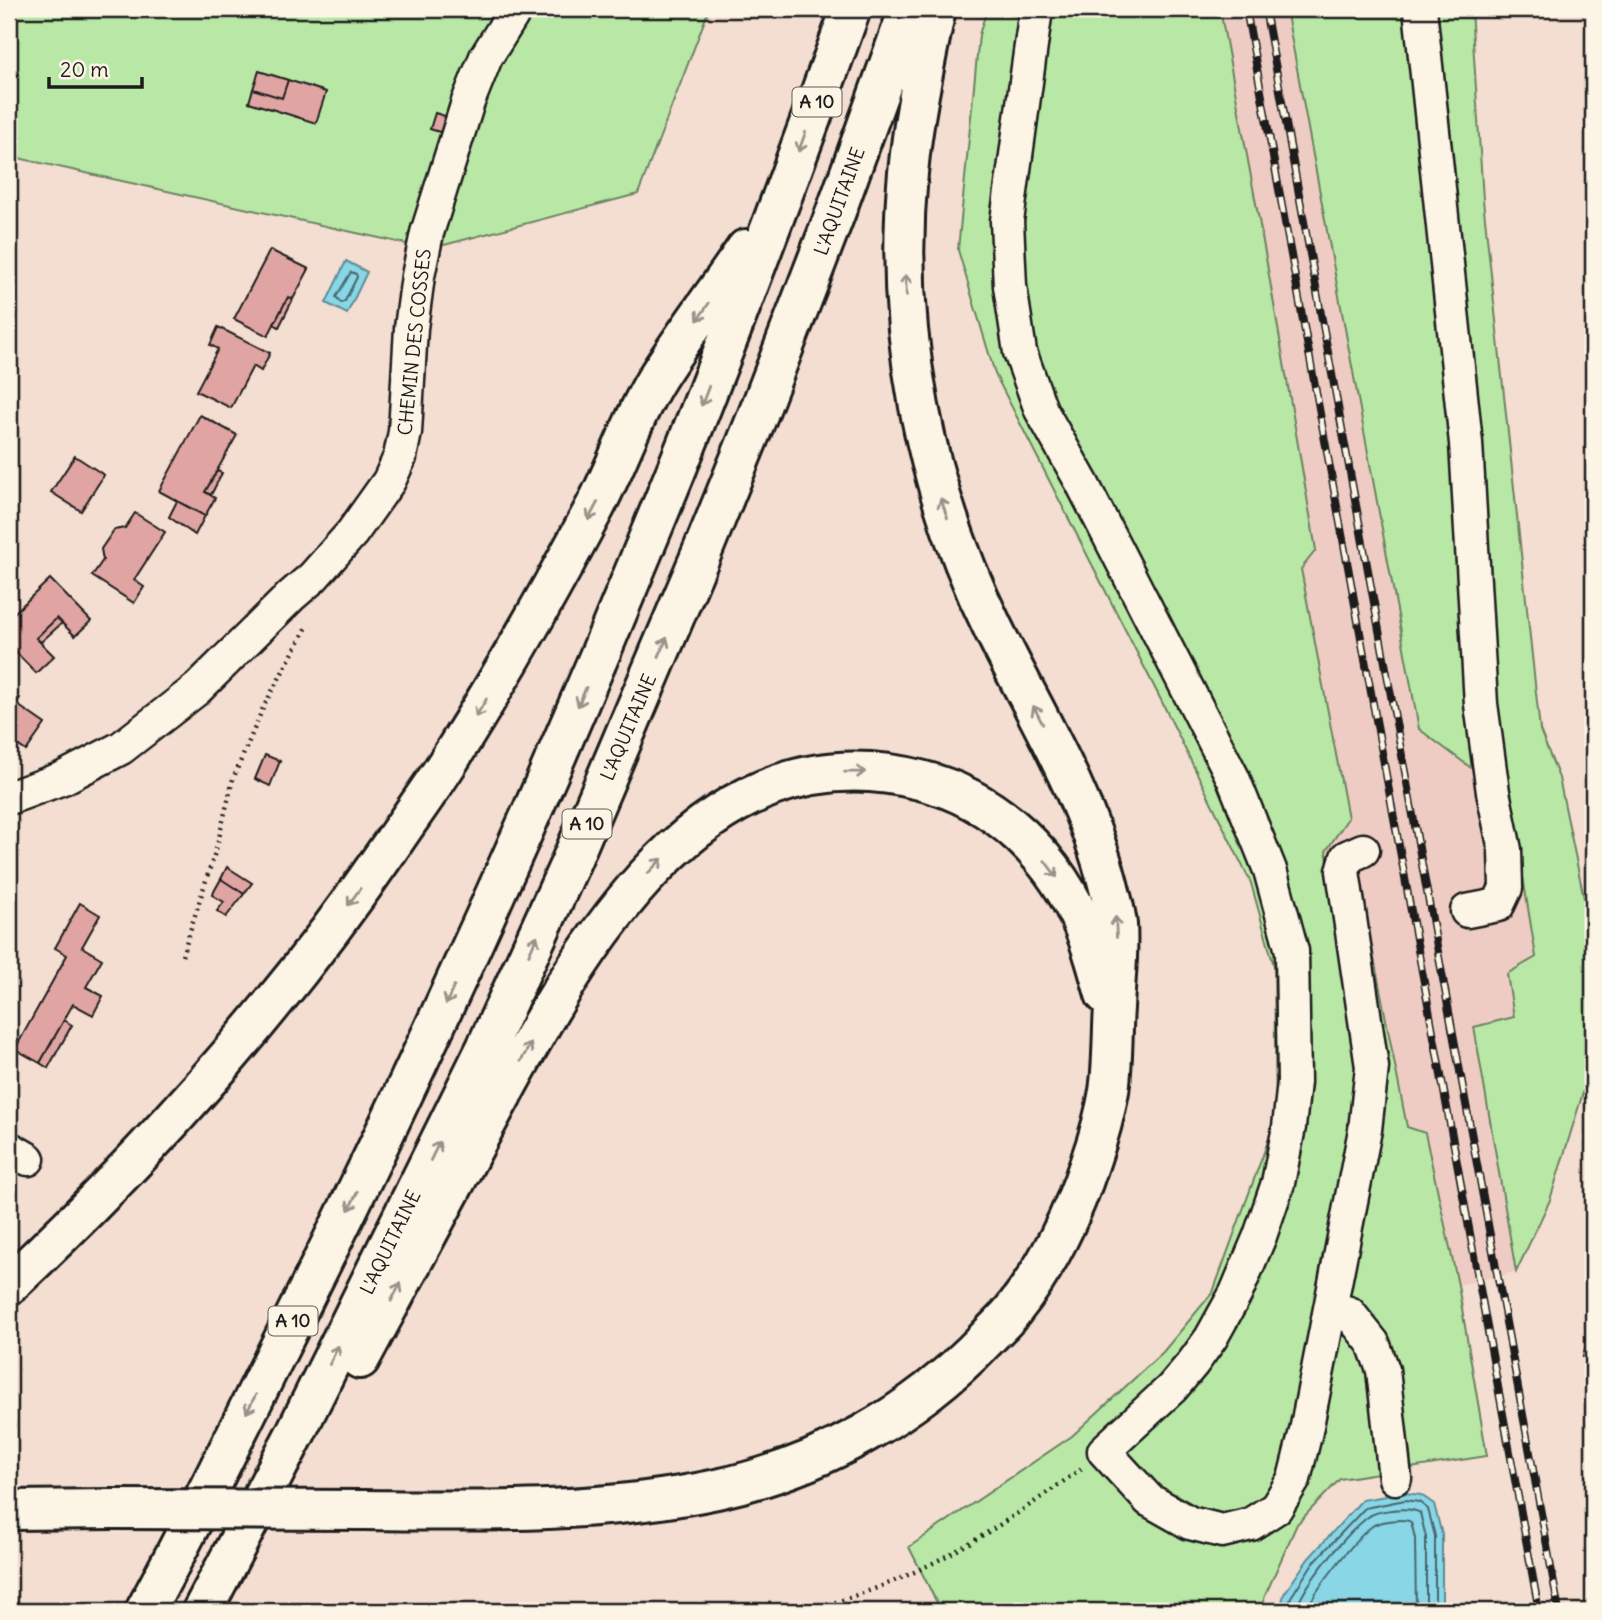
<svg xmlns="http://www.w3.org/2000/svg" width="1602" height="1620" viewBox="0 0 1602 1620" font-family="Delius,sans-serif">
<style>
.built{fill:#eeccc3}
.green{fill:#b9e8a6;stroke:#6a8261;stroke-width:2}
.water{fill:#88d6e6;stroke:#5d8c95;stroke-width:2}
.lines{fill:none;stroke-linecap:round;stroke-linejoin:round}
.shore{stroke:#47666d;stroke-width:2}
.building{fill:#e0a5a3;stroke:#1c1c1c;stroke-width:2}
.minor-casing{stroke:#1c1c1c;stroke-width:37}
.highway-casing{stroke:#1c1c1c;stroke-width:44}
.path{stroke:#1c1c1c;stroke-width:4.5;stroke-dasharray:2 5;stroke-linecap:butt}
.minor{stroke:#fcf5e5;stroke-width:32}
.highway{stroke:#fcf5e5;stroke-width:38}
.rail-casing{stroke:#1c1c1c;stroke-width:8}
.rail{stroke:#fcf5e5;stroke-width:5;stroke-dasharray:16;stroke-linecap:butt}
.highway-bridge-casing{stroke:#1c1c1c;stroke-width:44;stroke-linecap:butt}
.highway-bridge{stroke:#fcf5e5;stroke-width:38}
.oneway{stroke:#97938b}
.labels{text-anchor:middle;stroke-width:6;stroke-linejoin:round;paint-order:stroke}
.shield{fill:#fcf5e5;stroke:#5f5d58;stroke-width:2}
.shield-label{font-size:18px;font-weight:bold;fill:#1c1c1c}
.street-label{font-size:19px;fill:#1c1c1c;stroke:#fcf5e5}
</style>
<rect width="100%" height="100%" fill="#f4ddd1"/>
<filter id="ink" filterUnits="userSpaceOnUse"><feTurbulence type="fractalNoise" baseFrequency=".0143" numOctaves="2"/><feDisplacementMap in="SourceGraphic" scale="14" xChannelSelector="R" yChannelSelector="G"/><feConvolveMatrix kernelMatrix="1 2 1 2 8 2 1 2 1" color-interpolation-filters="sRGB"/></filter>
<g filter="url(#ink)">
<path class="built" d="M1220,9h66l100,542 124,246 26,161 -22,59 -39,10 41,245 -58,13 -33,-151 -18,-6 -41,-215 -28,-5 -12,-57 22,-33 -47,-250 -35,-310z"/>
<path class="green" d="M9,9h700l-71,185 -209,55 -420,-93z
M987,9h233l46,249 50,292 -15,19 47,249 -22,33 12,56 27,5 42,215 18,6 33,152 29,171 -147,23 -43,45 -33,74 1,13h-324l-32,-64 163,-111 91,-84 50,-60 63,-173 -2,-153 -23,-83 -91,-185 -165,-324 -37,-124 21,-215z
M1286,9h185l12,191 57,530 19,48 34,163v119l-43,140 -34,72 -42,-245 40,-10 -7,-43 29,-17 -26,-160 -91,-68z"/>
<path class="water" d="M346,261l21,11 -20,42 -21,-11z
M1405,1493l16,2 13,9 8,31v76h-162l4,-17 24,-35 54,-59z"/>
<g class="lines">
<path class="shore" d="M351,272l5,2 1,3 -12,24 -4,2 -5,-6z
M1287,1611l4,-14 22,-34 52,-55 40,-8 14,2 9,7 7,27v75
M1296,1611c6,-25 51,-78 72,-94 9,-7 42,-11 52,-4l6,24v74
M1307,1611c4,-17 52,-77 67,-86 8,-4 30,-7 37,-3l4,16 1,73"/>
</g>
<path class="building" d="M259,71l29,9 -6,18 -29,-9z
M288,80l38,12 -10,31 -67,-21 4,-13 29,9z
M435,113l16,5 -5,16 -16,-5z
M270,250l39,19 -16,30 -5,-2 -20,39 -34,-17z
M288,297l5,2 -14,28 -5,-3z
M218,327l52,26 -9,18 -8,-5 -22,42 -35,-17 22,-42 -8,-4z
M200,415l37,20 -32,57 10,6 -10,18 -46,-25z
M75,456l29,19 -23,36 -30,-19z
M217,471l5,2 -11,22 -6,-3z
M177,501l28,15 -10,19 -26,-18z
M135,513l30,19 -31,48 10,7 -10,16 -42,-27 11,-16 -2,-11 13,-19 11,-2z
M50,579l41,42 -16,15 -18,-18 -21,20 18,18 -18,17 -27,-28v-27z
M57,618l5,5 -21,19 -5,-4z
M9,690l11,8 -4,6 -7,-5z
M9,699l36,25 -19,27 -17,-12z
M265,755l15,6 -10,25 -15,-7z
M227,867l25,16 -8,11 -23,-15z
M221,879l23,15 -18,23 -9,-6 7,-9 -12,-7z
M80,903l20,12 -18,32 20,12 -16,28 17,9 -10,19 -20,-11 -33,59 -25,-14 52,-94 -12,-7z
M64,1020l8,5 -24,43 -8,-5z
M1593,1320v40l-10,-3z"/>
<g class="lines">
<defs>
<path id="minor" d="M1036,9l-29,212 3,65 10,66 21,58 41,73 151,295 37,92 22,81 2,131 -5,45 -11,56 -18,53 -24,57 -25,45 -18,25 -21,25 -68,63 45,49 41,23 32,8 29,-7 25,-16 18,-29 12,-48 59,-301 7,-63 -29,-196 4,-14 16,-7
M1420,9l46,434 15,261 12,88 12,58 1,38 -8,17 -31,6
M9,798l54,-20 58,-30 76,-59 94,-93 22,-19 39,-44 37,-52 11,-24 5,-25 6,-104 7,-52 9,-43 41,-131 18,-45 30,-48
M9,1148l19,11
M1331,1308l18,5 24,30 10,27 12,108"/>
<path id="highway" d="M9,1285c143,-134 272,-279 383,-441 20,-30 42,-59 61,-90 50,-80 97,-162 141,-245 22,-41 37,-88 61,-128 28,-45 61,-88 91,-132
M360,1359c42,-78 84,-155 125,-233 88,-162 210,-403 435,-346 77,19 138,79 166,153 8,20 13,41 19,61
M9,1510l104,-1
M364,1510c118,1 237,4 353,-21 103,-22 196,-74 269,-150 9,-10 20,-19 28,-30 33,-41 60,-97 76,-147 8,-23 15,-47 19,-71 4,-27 3,-55 5,-83 1,-27 5,-56 3,-83 -1,-13 -6,-28 -9,-41 -23,-91 -74,-172 -115,-256 -69,-140 -100,-299 -85,-455 5,-55 17,-110 28,-164
M145,1611c42,-77 81,-156 120,-235 141,-278 270,-561 388,-849 71,-171 135,-344 198,-518
M202,1611l93,-177 191,-386 83,-182 134,-316 54,-133 78,-203 74,-205"/>
</defs>
<use href="#minor" class="minor-casing"/>
<use href="#highway" class="highway-casing"/>
<path class="path" d="M182,956l35,-110 16,-67 30,-71 45,-83
M337,1611l33,-7 64,7
M808,1611c22,-7 44,-14 66,-22 75,-28 144,-74 208,-121"/>
<use href="#minor" class="minor"/>
<use href="#highway" class="highway"/>
<defs>
<path id="rail" d="M1246,9l293,1602
M1265,9l294,1602"/>
</defs>
<use href="#rail" class="rail-casing"/>
<use href="#rail" class="rail"/>
<defs>
<path id="highway-bridge" d="M113,1509l251,1"/>
</defs>
<use href="#highway-bridge" class="highway-bridge-casing"/>
<use href="#highway-bridge" class="highway-bridge"/>
</g>
<defs><path id="oneway-shaft" d="M-6 0H5M1.5-3L5.5 0L1.5 3" fill="none" stroke-width="1.6" stroke-linecap="round" stroke-linejoin="round" transform="scale(1.75)"/></defs>
<g class="oneway">
<use href="#oneway-shaft" transform="translate(802 142) rotate(110)"/>
<use href="#oneway-shaft" transform="translate(906 285) rotate(-92)"/>
<use href="#oneway-shaft" transform="translate(703 312) rotate(124)"/>
<use href="#oneway-shaft" transform="translate(705 396) rotate(111)"/>
<use href="#oneway-shaft" transform="translate(944 508) rotate(-109)"/>
<use href="#oneway-shaft" transform="translate(593 511) rotate(118)"/>
<use href="#oneway-shaft" transform="translate(663 647) rotate(-67)"/>
<use href="#oneway-shaft" transform="translate(582 697) rotate(113)"/>
<use href="#oneway-shaft" transform="translate(481 708) rotate(121)"/>
<use href="#oneway-shaft" transform="translate(1038 715) rotate(-117)"/>
<use href="#oneway-shaft" transform="translate(855 772) rotate(-1)"/>
<use href="#oneway-shaft" transform="translate(655 866) rotate(-46)"/>
<use href="#oneway-shaft" transform="translate(1051 869) rotate(54)"/>
<use href="#oneway-shaft" transform="translate(354 897) rotate(126)"/>
<use href="#oneway-shaft" transform="translate(1116 927) rotate(-93)"/>
<use href="#oneway-shaft" transform="translate(533 945) rotate(-66)"/>
<use href="#oneway-shaft" transform="translate(450 995) rotate(114)"/>
<use href="#oneway-shaft" transform="translate(526 1052) rotate(-61)"/>
<use href="#oneway-shaft" transform="translate(435 1151) rotate(-64)"/>
<use href="#oneway-shaft" transform="translate(353 1201) rotate(116)"/>
<use href="#oneway-shaft" transform="translate(396 1292) rotate(-62)"/>
<use href="#oneway-shaft" transform="translate(334 1355) rotate(-64)"/>
<use href="#oneway-shaft" transform="translate(251 1404) rotate(117)"/>
</g>
</g>
<g class="labels">
<g class="shield">
<rect x="792.5" y="87.5" width="49" height="29" rx="5"/>
<rect x="562.5" y="809.5" width="49" height="29" rx="5"/>
<rect x="268.5" y="1306.5" width="49" height="29" rx="5"/>
</g>
<g class="shield-label">
<text x="817" y="108">A 10</text>
<text x="587" y="830">A 10</text>
<text x="293" y="1327">A 10</text>
</g>
<g class="street-label">
<text transform="translate(839 201) rotate(-70)" y="7">L'AQUITAINE</text>
<text transform="translate(414 342) rotate(-84)" y="7">CHEMIN DES COSSES</text>
<text transform="translate(628 727) rotate(-67)" y="7">L'AQUITAINE</text>
<text transform="translate(390 1242) rotate(-64)" y="7">L'AQUITAINE</text>
</g>
</g>
<rect width="1602" height="1620" fill="none" stroke="#fcf5e5" stroke-width="35"/>
<rect x="18" y="18" width="1567" height="1585" fill="none" stroke="#1c1c1c" stroke-width="2.5" filter="url(#ink)"/>
<path d="M49 77v10h93v-10" fill="none" stroke="#1c1c1c" stroke-width="3.5"/>
<text x="60" y="77" font-size="21" fill="#1c1c1c" stroke="#fcf5e5" stroke-width="5" paint-order="stroke">20 m</text>
</svg>
